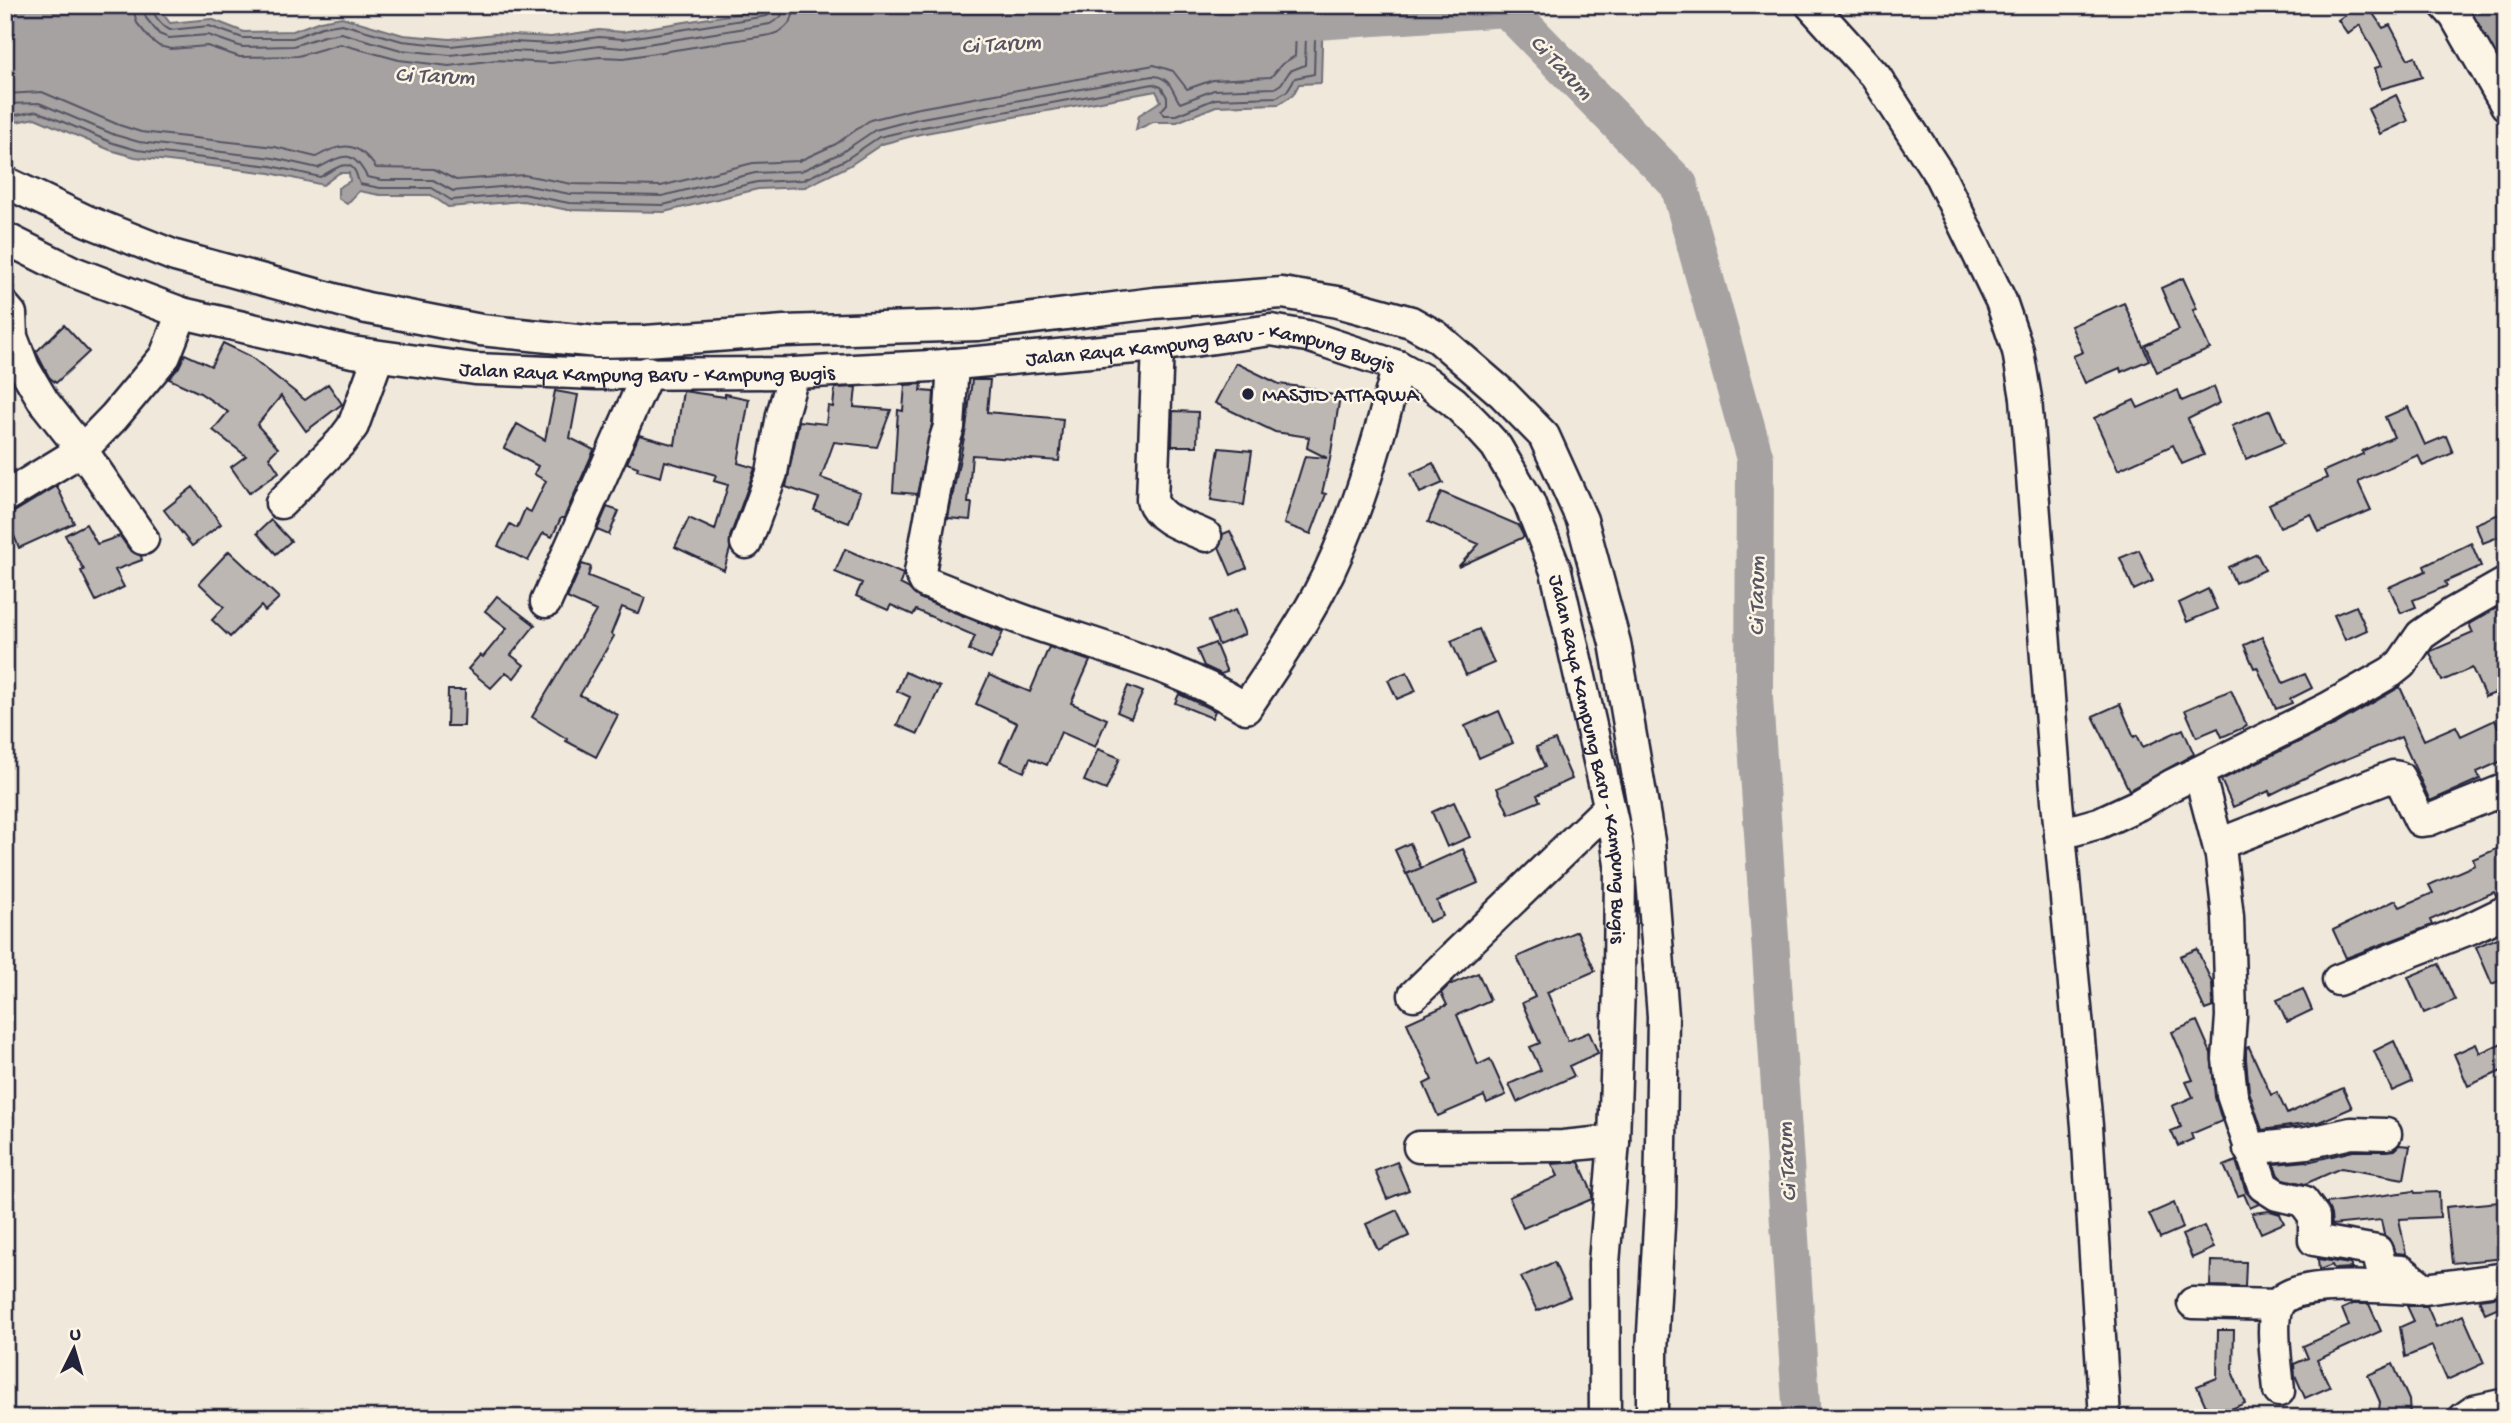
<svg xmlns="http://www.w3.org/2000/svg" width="2511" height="1423" viewBox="0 0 2511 1423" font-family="'Gochi Hand',sans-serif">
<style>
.water{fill:#a6a2a2;stroke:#716f79;stroke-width:2}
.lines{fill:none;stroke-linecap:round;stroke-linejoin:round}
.shore{stroke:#575564;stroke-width:2}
.canal{stroke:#a6a2a2;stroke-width:23}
.river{stroke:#a6a2a2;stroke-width:38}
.building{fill:#bcb7b3;stroke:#22223b;stroke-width:2}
.minor-casing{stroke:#22223b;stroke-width:35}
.minor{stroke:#fcf5e5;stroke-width:30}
.poi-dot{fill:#22223b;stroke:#fcf5e5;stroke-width:2.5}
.labels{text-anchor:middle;stroke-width:5;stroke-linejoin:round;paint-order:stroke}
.street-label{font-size:21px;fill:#22223b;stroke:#fcf5e5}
.poi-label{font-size:21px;fill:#22223b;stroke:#fcf5e5;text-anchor:start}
.water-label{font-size:23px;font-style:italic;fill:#575564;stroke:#fcf5e5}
</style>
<rect width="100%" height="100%" fill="#efe8db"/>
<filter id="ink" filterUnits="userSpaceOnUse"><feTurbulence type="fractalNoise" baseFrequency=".0143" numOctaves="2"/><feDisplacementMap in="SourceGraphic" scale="14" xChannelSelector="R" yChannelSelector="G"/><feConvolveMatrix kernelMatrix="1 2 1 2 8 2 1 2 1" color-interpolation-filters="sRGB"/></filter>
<g filter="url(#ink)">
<path class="water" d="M5,5h151l14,18 41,-4 33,13 49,-1 27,-10 22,-4 61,18 47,4 45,-5 56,3 48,-7 23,2 144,-23 9,-4h548l-2,78 -22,1 -6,11 -14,9 -63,2 -39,16h-24l-17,8 3,-15 22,-14 -5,-10 -236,43 -38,10 -33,22 -44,21 -47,2 -94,23 -96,-2 -45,-9 -75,6 -17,-12h-51l-21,-4 -12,13 -9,-6v-10l12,-7 -1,-8h-10l-16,12 -53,-12 -135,-16 -25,-7 -75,-32 -19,4 -11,-2z"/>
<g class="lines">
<path class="shore" d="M132,5l5,18 13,16 9,7 12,3 36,-3 33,11 58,-1 42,-12 59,16 50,6 47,-6 55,3 49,-6 24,1 146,-23c16,-4 24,-14 25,-30
M143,5l3,13 13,16 10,4 39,-3 34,12 51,-1 31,-10 17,-3 60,17 49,5 45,-5 56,3 48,-7 24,2 147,-24 11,-7 3,-12
M151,5c1,9 11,21 19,25l39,-4 34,12h50l29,-11 20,-3 60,17 49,5 44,-5 56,3 48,-7 24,2 144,-23 7,-4 1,-7
M5,94l37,-2 77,33 22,7 134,15 41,10c26,-15 42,-16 60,11l58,1 22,11 68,-5 48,9 89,2 92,-23 46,-2 37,-17 34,-24 44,-11 240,-44 19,6 14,18 26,-9 58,-3 11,-13 13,-8 2,-51
M5,104l34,-1 76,32 24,7 134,16 45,10c25,-13 34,-20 49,9l15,3h51l20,11 71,-6 46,9 92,2 93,-23 46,-2 40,-18 34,-23 41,-11 236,-43c19,0 20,16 28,27l34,-13 61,-2 6,-4 9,-13 15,-6 2,-60
M5,113l11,2 21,-4 76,32 24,7 134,16 49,11c9,-4 29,-22 36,-4 1,4 2,7 4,11l20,4h52l19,12 72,-6 46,9 94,2 94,-23 46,-2 42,-20 34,-23 39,-9 235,-44 8,3 6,10v7l-6,7 3,4h12l39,-16 62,-2 10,-6 8,-13 19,-4 2,-69"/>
<path class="canal" d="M2476,5l30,41"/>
<path class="river" d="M1272,24l234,-16 173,177 76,274 -1,239 48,720"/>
</g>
<path class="building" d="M2350,5h17l16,23 7,-3 18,34 7,-3 7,21 -41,12 -6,-21 7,-2 -22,-41 -12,9 -10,-14 14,-10z
M2396,95l12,26 -28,13 -12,-25z
M2183,278l14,31 -4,1 17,39 -53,23 -12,-27 34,-15 -18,-42z
M2124,303l25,57 -28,12 -1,-4 -35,15 -12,-27 10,-4 -12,-26z
M64,325l25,27 -33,31 -7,-6 -13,-25z
M223,343l27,13 55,44 23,-16 14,20 -36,27 -25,-35 -24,29 21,23 -9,9 10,15 -30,21 -18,-26 15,-11 -33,-26 15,-18 -28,-19 -31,-14 10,-12 6,-13 26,12z
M1236,363l43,21 38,5 -1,3 24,4 -10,63 -8,34 4,1 -15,40 -27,-10 21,-68 22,2 -20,-10 2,-11 -34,-5 -60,-29z
M972,380h18l-3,32 76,7 -4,42 -87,-6 -4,48h4l-2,17 -22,-2 18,-90z
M922,384l-1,7 13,1 -2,32 -15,70 -24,-2 5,-82 5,1 2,-26z
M856,387l-2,20 37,3 -14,37 -43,-5 -13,36 39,14 -11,31 -35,-13 5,-12 -33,-11 13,-66 27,3 2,-18 5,1 2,-19z
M2214,387l6,16 -32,16 16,36 -22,9 -9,-19 -55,25 -24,-52 40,-18 4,8 40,-18 4,11z
M555,391l23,4 -8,43 24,12 -30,68h-3l-9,19 -9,-4 -15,28 -30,-15 12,-22 7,4 8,-19 6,3 15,-31 -12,-7 4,-8 -34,-18 13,-24 28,16z
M683,391l42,6v-3l24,5 -11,64 17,5 -25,69v12l-6,21 -49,-23 14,-29 26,12 13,-45 -14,-4 2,-6 -51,-14 -4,16 -24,-7 1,-3 -11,-4 12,-28 36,10z
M2408,407l17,38 21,-9 7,17 -30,13 -5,-11 -58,25 -2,2 13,28 -52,22 -8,-18 -31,13 -11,-23 58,-26 -3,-7 39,-17 -1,-3 32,-14 -9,-20z
M2270,410l14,33 -38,16 -14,-33z
M1173,411l25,1 -1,34h-25z
M1219,448l33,3 -8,54 -33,-5z
M1433,463l10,20 -23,10 -9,-20z
M57,486l17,37 -55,25 -14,-34 9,-2z
M193,487l28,37 -29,22 -28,-36z
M1441,492l77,33 6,12 -66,30 21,-23 -51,-22z
M607,507l12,4 -10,24 -12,-5z
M2506,511v23l-23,9 -8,-19z
M271,520l20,21 -15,13 -19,-21z
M86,524l11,20 23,-8 9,13 12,7 1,4 -27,10 9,17 -28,14 -15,-30 3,-1 -19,-35z
M1230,531l17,37 -16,7 -12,-28 4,-13z
M2471,543l10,23 -36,16 2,4 -34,14 3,7 -15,6 -12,-26 37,-16 -2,-5z
M845,549l58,25 -3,10 8,4 11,10 84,34 -12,27 -22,-9 6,-14 -59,-26 -3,5 -22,-10 -3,5 -32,-14 6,-13 -27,-11z
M2139,550l14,31 -19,9 -14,-32z
M229,551l50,47 -14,13 -4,-5 -31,31 -18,-17 12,-13 -25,-24z
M2257,554l8,16 -30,13 -7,-16z
M582,564l9,3 -3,9 57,22 -6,16 -17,-7 -11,27 3,2 -34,59 38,20 -22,42 -30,-16 1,-2 -35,-22 64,-106 -29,-13z
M2208,589l9,20 -30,13 -8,-19z
M497,596l38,29 -24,30 13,10 -10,13 -8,-6 -15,16 -23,-19 12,-14 3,2 24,-29 -22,-17z
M2502,605l4,9v75l-21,8 -13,-29 -30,13 -12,-28 1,-2 42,-18 -4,-9z
M2356,606l11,24 -22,10 -11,-25z
M1235,610l10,24 -26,11 -10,-24z
M1479,629l15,34 -28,12 -15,-34z
M2262,637l21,46 22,-9 7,14 -22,11 2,4 -16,6 -19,-42 -3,1 -10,-23z
M1215,643l12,29 -6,2 -17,-8 -7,-16z
M1049,647l41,14 -19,42 36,16 -12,28 -34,-15 -14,33 -17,-7 -6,14 -24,-11 17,-38 -41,-19 13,-29 41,17z
M905,672l35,15 -22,47 -21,-9 13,-28 -13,-6z
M1407,672l9,19 -19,8 -9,-19z
M1128,686l15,6 -12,26 -14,-6z
M2400,687l24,53 32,-14 5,10 34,-16 11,26v13l-29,13 3,7 -50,22 -29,-64 -74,30 -57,28 -1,-4 -36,16 -12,-27 115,-56z
M448,690h17l-1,36h-17z
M2231,690l16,36 -25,11 -4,-9 -21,9 -12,-27z
M1179,694l36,17 -3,7 -37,-15z
M2120,704l14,33 3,-2 6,12 40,-18 11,25 -65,36 -36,-74z
M1499,711l14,32 -34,15 -14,-32z
M1555,740l17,39 -35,16 3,6 -31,13 -12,-26 48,-21 -9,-20z
M1098,749l22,9 -14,32 -22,-9z
M1454,802l16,35 -23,10 -15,-35z
M1410,843l11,25 -15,6 -11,-24z
M2506,845v49l-10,2 -2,-4 -64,28 2,5 -86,33 -13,-28 63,-30 4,7 33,-14 -4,-8 46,-20 -2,-6z
M1463,849l15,34 -41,18 6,15 -14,6 -22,-48z
M1577,931l18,40 -48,21 21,49 21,-9 9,21 -29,13 5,10 -57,26 -8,-18 32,-14 -11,-23 10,-4 -18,-40 13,-6 -18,-40z
M2501,936l5,10v32l-14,6 -16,-37z
M2197,949l15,34 1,24 -8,3 -25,-54z
M2439,964l16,36 -31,13 -16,-36z
M1478,973l12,27 -33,15 21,50 12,-6 16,36 -19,8 -3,-7 -46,20 -14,-32 8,-4 -25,-57 40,-18 -6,-12 8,-8z
M2303,989l9,21 -25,12 -10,-22z
M2197,1021l14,32 4,44 7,24 -31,13 2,5 -15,7 -7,-15 10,-4 -9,-21 21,-9 -7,-15 7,-2 -21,-48z
M2394,1041l18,41 -20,9 -18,-40z
M2506,1041v28l-38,17 -14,-32 22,-10 4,9z
M2249,1047l22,48 6,-3 10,22 56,-26 9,20 -33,14 -57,8 -13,-39 -3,-32v-11z
M2399,1145l11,1 -6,33 -63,-11 -36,16 -21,-5 -6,-4 -4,-11 33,-3 1,1 45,-11h33l8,-1z
M2236,1161l10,31 13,12 -9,4 -6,-14 -6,2 -14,-30z
M1397,1162l12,28 -22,9 -12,-28z
M1579,1162l13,30v7l-69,29 -14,-31 49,-21 -6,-12z
M2414,1191l1,2 24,-1 1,25 -41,2 7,35 -10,-1 -7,-14 -5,-4 -3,-15 -49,5 -1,-10 -5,-12z
M2499,1202l3,31h4v25l-54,5 -6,-56z
M2174,1203l9,25 -23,10 -11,-24z
M1397,1210l12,26 -31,14 -12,-26z
M2270,1211l10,3 4,9 -23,10 -9,-20z
M2204,1226l10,22 -22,10 -10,-23z
M2318,1259l32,5 2,4 -18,1 -2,-4 -13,5z
M2211,1261l35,1 -1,25 -35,-1z
M1554,1262l16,35 -33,14 -16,-34z
M2503,1296l3,8 -21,9 -6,-14z
M2353,1304h16l12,27 -64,29 13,27 -25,11 -10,-23 -1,-11 14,-6 -5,-12 46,-20 -7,-17z
M2407,1306h20l9,21 27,-12 21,48 -37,17 -15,-34 -27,11 -5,-30 14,-6z
M2218,1330h16l-1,44 12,29 -34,15 -14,-32 20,-8z
M2393,1364l16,36 1,18h-32l2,-16 -12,-27z"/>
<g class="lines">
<defs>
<g id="minor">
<path d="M1811,5l65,72 64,99 61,125 17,50 8,47 31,403 30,325 18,292"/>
<path d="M2445,5l10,11 51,89"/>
<path d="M5,182l82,39 88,35 192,52 114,22 116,12 49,-1 138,-10 194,-6 176,-22 128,-10 56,9 73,20 25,14 67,58 41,42 38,84 33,123 34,198 14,175 -3,191 -8,144v67"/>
<path id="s1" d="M5,238l66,33 111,42 170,39 123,17 122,5 197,-1 138,-7 226,-20 113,-16 36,6 91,30 29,16 27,20 22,22 20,22 33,56 27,69 60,265 4,29 -1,120 -5,156 -10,122 1,155"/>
<path d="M5,307l6,7 1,23 12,31 20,34 38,48 61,89"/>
<path d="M1158,346l-6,154c7,21 35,27 54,36"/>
<path d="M953,364l-4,63 -5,15 -24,130 5,10c41,16 81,33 121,46 72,24 135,41 200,80 25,-38 51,-74 72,-114 38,-72 59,-150 80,-228"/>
<path d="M5,497l77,-47 32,-33 51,-61 17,-43"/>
<path d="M281,503l60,-61 12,-16 25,-69"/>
<path d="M746,543l26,-70 10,-58 12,-42"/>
<path d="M546,602l102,-230"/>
<path d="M2199,773l22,83 7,61 3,99 -3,43 4,36 31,91 14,9 26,6 11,15v24l63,11 4,16 3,3 18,1 23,18 81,-11"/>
<path d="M2060,834l39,-11 39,-18 34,-20 156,-77 63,-36 10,-8 20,-29 32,-22 53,-30"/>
<path d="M2219,844l174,-68 6,1 21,44 9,-1 77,-31"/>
<path d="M2338,980l131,-51 37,-18"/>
<path d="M1414,995l195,-188"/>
<path d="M1419,1147l144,-1 51,-5"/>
<path d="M2249,1149l58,-6 44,-10 35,1"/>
<path d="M2193,1303l85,2"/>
<path d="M2279,1391c-1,-19 -10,-69 -1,-86 14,-27 109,-17 137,-16"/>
<path d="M2464,1418l10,-7 32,-7"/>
</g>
</defs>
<use href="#minor" class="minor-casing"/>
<use href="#minor" class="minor"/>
</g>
</g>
<circle class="poi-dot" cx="1248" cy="394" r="7"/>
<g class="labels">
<g class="street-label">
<text dy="7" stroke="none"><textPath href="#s1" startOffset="1230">Jalan Raya Kampung Baru - Kampung Bugis</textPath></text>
<text dy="7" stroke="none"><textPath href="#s1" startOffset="663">Jalan Raya Kampung Baru - Kampung Bugis</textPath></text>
<text dy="7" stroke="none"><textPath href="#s1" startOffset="1880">Jalan Raya Kampung Baru - Kampung Bugis</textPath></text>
</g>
<g class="poi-label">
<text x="1262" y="401">MASJID ATTAQWA</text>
</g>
<g class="water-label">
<text transform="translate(1001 42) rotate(-4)" y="8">Ci Tarum</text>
<text transform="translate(1563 66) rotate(46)" y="8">Ci Tarum</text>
<text transform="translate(435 74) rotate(2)" y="8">Ci Tarum</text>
<text transform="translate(1755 596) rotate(-90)" y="8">Ci Tarum</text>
<text transform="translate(1785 1162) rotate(-94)" y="8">Ci Tarum</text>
</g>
</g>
<rect width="2511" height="1423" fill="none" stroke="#fcf5e5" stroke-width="28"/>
<rect x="14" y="14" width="2483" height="1395" fill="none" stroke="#22223b" stroke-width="2.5" filter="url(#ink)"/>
<g transform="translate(74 1349) rotate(5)" stroke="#fcf5e5" stroke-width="5" paint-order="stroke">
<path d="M0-5L12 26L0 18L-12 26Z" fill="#22223b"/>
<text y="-10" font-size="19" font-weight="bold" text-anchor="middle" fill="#22223b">U</text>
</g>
</svg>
